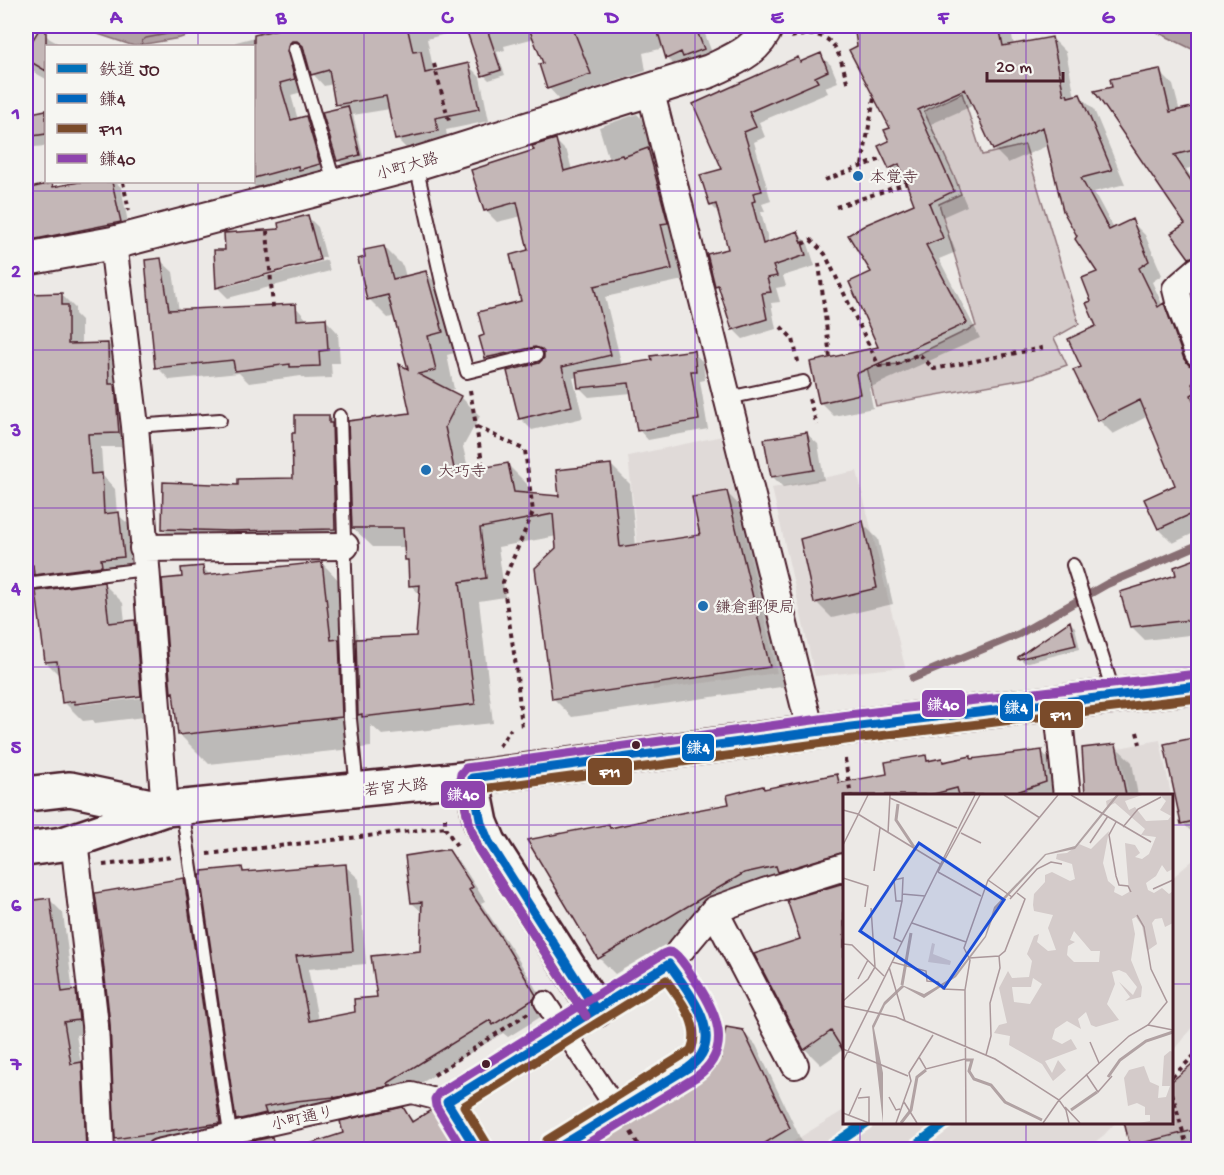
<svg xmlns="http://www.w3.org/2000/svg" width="1224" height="1175" viewBox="0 0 1224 1175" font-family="'Gochi Hand','Klee One',sans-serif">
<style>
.built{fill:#e0dad8}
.green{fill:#d4cbca;stroke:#8f757a;stroke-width:1.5}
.water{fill:#b1a2a3;stroke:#886e73;stroke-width:1.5}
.shadow{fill:#0003;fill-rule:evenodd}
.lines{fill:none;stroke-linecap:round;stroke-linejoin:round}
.shore{stroke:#73535b;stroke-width:1.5}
.stream{stroke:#886e73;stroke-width:8}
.building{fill:#c4b7b7;stroke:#4a1f2b;stroke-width:1.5}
.service-casing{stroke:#4a1f2b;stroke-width:16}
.pedestrian-casing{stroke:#4a1f2b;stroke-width:24}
.minor-casing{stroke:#4a1f2b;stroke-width:30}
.tertiary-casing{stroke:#4a1f2b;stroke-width:36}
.secondary-casing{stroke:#4a1f2b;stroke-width:38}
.primary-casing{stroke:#4a1f2b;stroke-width:38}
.path{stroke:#4a1f2b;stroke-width:4;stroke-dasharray:4.5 4.5;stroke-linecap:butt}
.service{stroke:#f6f6f2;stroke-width:12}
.pedestrian{stroke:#f6f6f2;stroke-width:20}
.minor{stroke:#f6f6f2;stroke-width:26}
.tertiary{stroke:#f6f6f2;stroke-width:32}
.secondary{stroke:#f6f6f2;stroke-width:33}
.primary{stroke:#f6f6f2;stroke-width:33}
.bus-1-casing{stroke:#f6f6f2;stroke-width:14}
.bus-2-casing{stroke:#f6f6f2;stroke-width:14}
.bus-3-casing{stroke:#f6f6f2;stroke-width:14}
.bus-1{stroke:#0065bd;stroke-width:9}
.bus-2{stroke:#7a4b2a;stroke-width:9}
.bus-3{stroke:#8e44ad;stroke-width:9}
.rail-1-casing{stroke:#f6f6f2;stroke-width:15}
.rail-1{stroke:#0070b9;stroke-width:10}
.grid{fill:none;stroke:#7b2cbf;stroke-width:1.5;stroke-opacity:0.55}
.poi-dot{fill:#1f6fb2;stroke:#f6f6f2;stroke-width:2}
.bus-dot{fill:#4a1f2b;stroke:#f6f6f2;stroke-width:2}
.labels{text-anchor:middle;stroke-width:4.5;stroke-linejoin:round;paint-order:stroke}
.street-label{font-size:16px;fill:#4a1f2b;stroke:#f6f6f2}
.poi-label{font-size:16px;fill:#4a1f2b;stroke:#f6f6f2;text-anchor:start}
.inset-river{fill:none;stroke:#b1a2a3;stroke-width:3}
.inset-road{fill:none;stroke:#ab989b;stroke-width:1.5}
.view{fill:#1d4ed8;fill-opacity:0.15;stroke:#1d4ed8;stroke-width:3}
.inset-edge{fill:none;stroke:#4a1f2b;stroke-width:3}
.line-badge{stroke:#f6f6f2;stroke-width:2}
.badge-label{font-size:16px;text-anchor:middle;font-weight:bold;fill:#fff}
.neatline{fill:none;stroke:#7b2cbf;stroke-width:2}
.grid-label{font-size:20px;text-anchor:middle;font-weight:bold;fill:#7b2cbf}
</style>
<rect width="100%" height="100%" fill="#ece9e6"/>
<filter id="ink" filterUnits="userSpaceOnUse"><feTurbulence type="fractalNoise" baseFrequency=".0167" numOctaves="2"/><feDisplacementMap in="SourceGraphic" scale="12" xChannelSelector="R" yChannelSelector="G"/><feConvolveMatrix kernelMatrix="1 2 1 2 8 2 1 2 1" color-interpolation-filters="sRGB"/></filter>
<g filter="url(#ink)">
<path class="built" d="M722,436l55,237 -124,17 -25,-234z
M857,471l48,196 -90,9 -43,-188z
M1160,740l11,55h-42l-10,-47z
M1198,856v164l-26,32v-174z
M844,1110v12l271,1 -11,12 -18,14h-305z"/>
<path class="green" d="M962,93l20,62 43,-10 54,179 -25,14 13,27 -36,13 -155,28 -9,-39 31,-3 78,-38 -37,-122 22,-10 -5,-14 -32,-69z"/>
<path class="water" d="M74,26h140l-34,12 -46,8z
M1145,26l53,1v25z"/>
<path class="shadow" d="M297,26h405l13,35 -36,9 -12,-12 -3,-10 -21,5 3,18 -86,29 -11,-12 -4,-25 -10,-25 -31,8 1,4 -8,2 8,23 -16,5 -5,-5 -17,-47 -40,11 7,33 34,-7 12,12 9,44 -43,9 2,12 -39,9 -12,-12 -7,-30 -37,6 11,45 -21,5 -5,-5 4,-51 -5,-5 -4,-20 -9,2 -11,-12 -7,-22 -6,4 6,35 -15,4 7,25 8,-2 12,12 13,46 -71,15 -10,-9h4v-45l7,-2 -7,-27v-62h-23l6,-1 -1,-3z
M856,26h39l5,5 18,-5h29l4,4 17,-4h36l7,6 3,13 38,-7 14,14 9,45 5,-1 14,14 31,74 -31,8 20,37 17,-8 14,14 17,40 -10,7 11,24 15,13 18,50h2v168l-2,-5 -23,11 -14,-14 18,-43 -29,-70 -35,18 -14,-14 -16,-53 15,-40 -5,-25 6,-29 -20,-36 -30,-92 -41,18 -14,-14 -20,-44 -43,19 36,82 -25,11 14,35 -17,7 41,79 -111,50 4,20 -39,8 -14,-14 60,-54 -7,-76 43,-67 -9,-24 -3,1 -14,-14 2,-40 -34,-81z
M40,29l10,10 13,7h-17v33l-14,-8 -6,-6v-11z
M820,55l11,10 7,17 -13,5 3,6 -69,29 6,15 -11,5 17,59 -9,3 3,7 -4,1 8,31 29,-10 10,11 7,22 -32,10 3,10 -10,2 4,14 -9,1 5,26 -33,10 -10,-10 -12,-40 -5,-4 14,-35 -9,-35 -10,-10 13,-35 -29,-65 103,-46 4,4z
M1159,71l14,14 7,27 11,-3 7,7v50l-12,3 12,18v78l-8,-8 -3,-33 -73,-136z
M46,112v34l-12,1 -8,-8v-24z
M637,114l12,12 30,108 -7,1 11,45 -78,17 17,69 71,-14 10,10 2,18 -5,1 8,48 -60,11 -9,-10 -7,-37 -43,4 -10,-10 -1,-10 -5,1 10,40 -51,12 -12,-12 19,-54 6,-5 -47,10 -12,-12 37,-55 7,-51 -8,-35 -25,6 -12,-12 50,-59 20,-11 12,12 5,18 37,-10 -10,-33z
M86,182h29l6,5 9,46 -104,19v-62l26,-5 3,3z
M307,216l11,11 8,30 -101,27v3l102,-27 3,11 -102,27 -10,-10 -3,-36 12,-1 54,-21z
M384,247l19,19 3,11 20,-4 19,19 16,59 -14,4 7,34 -7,1 14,7 19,19 -17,31 6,25 39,-7 19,19 2,11 32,3 50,-33 19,19 6,62 66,-10 25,-43 19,19 42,174 -216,31 -19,-19 5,-150 -1,-12 -59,11 7,50 -26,4 14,122 -111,12 -11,-10v22l-162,17 -30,-30 -5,-40 -2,-2 11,-113 20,-11 8,8 111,-13 30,31 6,46 60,-3 2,-42 -9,-10 -1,-23 -3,-3 -1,-12h-33l-23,-22 1,19 -172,1 -16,-16 77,-43 54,-7 35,-63 16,16v6l6,5 61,-28 -2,-43 -15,-56 -7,2 -19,-19z
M160,260l13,12 6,39 116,-5 13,15 18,-1 12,13 2,30h-9l1,15 -27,1 -4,-3 -52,7 -10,-10 -69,7 -13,-13z
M1198,291v15l-3,-11z
M61,294l14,14v6l6,6v25l27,-1 14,14 10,89h-31l2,29 12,13 2,25 15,13 5,43 -23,3 1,6 -66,9 -8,-9 -15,1v-269z
M807,434l11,10 6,36 -41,7 -11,-11z
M862,523l16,16 15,65 -61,14 -16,-16z
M1198,559v75l-53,6 -14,-14 47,-50 -2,-8z
M104,584l19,19 2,19 10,-1 19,20 6,74 -65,8 -2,-3 -10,1 -19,-19 -4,-26 -14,-14zM148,694l1,3 -70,8v-3z
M1070,623l5,4 5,22 -55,14 -5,-5z
M1198,736v103l-15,-16 -17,-78z
M1115,746l17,16 6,34h-52l-3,-47z
M1042,752l16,16 3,28h-217v76l-84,17 -145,85 -16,-16 -69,-117 79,-15 3,3 119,-23 33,-16 73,-14 7,7 45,-8 36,-18 5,5 12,-2 3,3 25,-6 3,3z
M449,852l13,13 23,36 -4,2 34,51 33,55 -1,4 -39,24 -5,-4 -103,63 -149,36 -13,-13 4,-251 5,6 98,-8 14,13 7,85 -58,5 10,51 38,-7 23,-15 42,-46 2,-39 -11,-10z
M183,880l14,13 36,244 -53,13h-63l-3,-93z
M844,884v165l-23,16 -16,-16 -3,-109 -13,-39z
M50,900l13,13 10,79 2,-1 14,14 3,27 -16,3 5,29 13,13 4,73h-72v-248z
M742,1031l14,14 46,97 -13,8h-204l121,-75 16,-16z
M1198,1073v77h-3l-2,-7 -25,7h-32l-4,-5 40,-23v-17l9,-3z
M403,1109l12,13 19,-9 14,13 15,24h-166l48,-16z
M271,1138l11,12h-61z"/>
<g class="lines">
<path class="shore" d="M116,26l22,7 36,-7
M141,46l1,-5 4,-3 32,-6 19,-6"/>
<path class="stream" d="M913,678l106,-44 88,-50 91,-39"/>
</g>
<path class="building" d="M41,26h5v45l-20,-12v-8z
M291,26h116l6,26 8,-1 4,22 44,-10 10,46 -44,9 3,13 -43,9 -9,-44 -51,9 -6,-35 -18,5 -8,-29 -6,-5h-5l-3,3 -2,7 8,28 -15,4 11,37 15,-4 14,48 -21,6 -1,-4 -44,12v-143z
M465,26h21l15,44 -19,6z
M528,26h44l19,48 -44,15 -8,-25 4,-1z
M656,26h39l9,23 -21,8 -2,-5 -15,7z
M854,26h145l4,20 49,-9 12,58 3,-1 1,3 12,-3 32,76 -31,8 28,52 23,-11 17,42 -10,7 19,39 6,-4 20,56 5,6 9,3v8l-6,8 4,8 -5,3 7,18v98l-40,18 -14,-30 31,-14 -35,-85 -42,21 -25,-51 8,-3 -13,-28 28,-13 -10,-23 5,-2 -9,-23 15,-6 -22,-33 2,-3 -14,-25 -20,-84 -50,23 -28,-61 -47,21 36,81 -25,12 14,35 -17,7 41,78 -111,51 4,20 -41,9 -9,-41 68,-15 -29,-65 22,-10 -23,-37 19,-11 47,-20 -15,-40 -10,5 -11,-23 11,-5 -5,-11 6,-2 -41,-78 8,-4z
M821,53l7,18 -13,6 3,5 -69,30 7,15 -12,5 18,59 -9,2 2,8 -3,1 11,42 35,-13 8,24 -33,11 4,10 -10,2 4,14 -9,1 5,26 -35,11 -14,-45 -3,1 -8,-32 21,-5 -12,-45 -6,2 -10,-31 22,-6 -29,-65 105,-47 2,5z
M1160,69l10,43 22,-5 6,28v14l-24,6 24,36v64l-9,3 -18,-25 14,-9 -91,-133 18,-4 -2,-8z
M348,106l12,49 -23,6 -15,-49z
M46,110v24l-20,3v-23z
M556,139l8,32 58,-16 1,2 25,-9 20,75 -7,1 11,45 -78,17 17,69 -49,12 10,39 -53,13 -12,-48 32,-8 5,-5v-6l-3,-3 -6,-2 -50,11 -6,-21 5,-2 -6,-23 43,-11 -11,-46 18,-5 -11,-48 -33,9 -13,-41 63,-20 -2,-4z
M79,182h33l9,40 -95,19v-44l6,-2 -2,-7 22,-5 1,4z
M308,215l12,45 -104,28 -2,-38h11l-1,-17 55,-4 -1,-6z
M384,246l9,33 33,-8 17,61 -15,4 8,34 -18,4 43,22 -16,31 10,46 53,-10 6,29 45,4 -3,-26 55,-6 9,83 80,-12 -8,-38 35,-6 43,176 -218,32 -17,-131 21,-20 -3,-34 -73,14 6,50 -26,4 15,122 -113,13v-3l-4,1 -2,-76 60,-3 4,-51 -11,1 -1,-26h-3l-2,-32h-51l-4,-107 62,-8 -11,-49 9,5 -20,-74 -21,5 -9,-41 7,-2 -1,-7z
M161,258l8,52 127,-6 1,16 29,-2 2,32 -9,1 1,15 -30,1v-3l-55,7 -2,-11 -78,8 -10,-108z
M62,293v12h6v39l40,-1 1,41h6l4,49 -31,1 3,40 11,-1 2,41 15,-2 5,45 -23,2 1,7 -68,9 -1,-10 -7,1v-187h3l-1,-85z
M694,350l2,21h-5l8,49 -62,11 -8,-48 -51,5 -2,-16 76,-12 -1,-4z
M295,415h34v8h3l3,106 -105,2 -68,-2 1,-47 75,3v-6l55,-1 -1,-45h3z
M807,432l7,38 -43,7 -7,-38z
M863,521l14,67 -63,15 -14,-64z
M1198,558v61l-68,8 -10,-35 56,-17 -2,-8z
M322,562l9,78 8,-1 3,78 -164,18 -5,-43 -2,1 -9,-114 20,-2 -1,-9 22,-2 1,9z
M104,582l5,41 26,-3 6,76 -66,8 -1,-3 -12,2 -5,-42 -12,1 -9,-71z
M1070,621l6,24 -58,14v-2z
M1198,737v83l-17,4 -17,-80z
M1116,744l10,51h-41l-3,-47z
M1042,750l4,32 -38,13h-49l-2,-7 -27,7h-86v57l-66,20 -2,-6 -32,7 -146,86 -71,-119 82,-16 1,4 55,-12 64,-12 -2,-9 36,-9 1,3 73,-15 2,9 48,-9 -2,-12 41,-7 1,6 15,-3 1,4 28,-6v3z
M443,850h6l24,37 -4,3 33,49 34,56 -2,4 -41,26 -3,-5 -102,63 2,3 -56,12v-1l-38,4 -32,6 2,6 -30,7 -36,-245h2v-4l40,-4 1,5 103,-8 7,87 -57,5 13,65 46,-9 -1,-13 23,-2 -6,-41 49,-5 2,-49 -11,1 -6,-47z
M184,878l36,245 -105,16 -5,-115 -8,-73h1l-8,-58z
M844,883v169l-13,-21 -27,19 -50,-96 46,-15 -13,-39z
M50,898l12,94 14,-2 3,30 -15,2 7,42 11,-2 4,87h-19v-5l-34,5 -7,-38v-210z
M726,1027l17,3 47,98 -35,21h-172l123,-76 9,-11 6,-4z
M1198,1059v70l-68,17 -6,-24h48v-41z
M403,1107l9,15 19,-12 4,1 24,38h-153v-4l37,-12 -3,-12z
M272,1137l3,12h-40l-1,-4z"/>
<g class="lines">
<defs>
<path id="service" d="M295,49l40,136
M416,165l27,122 24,85 69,-17
M728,398l75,-16
M340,416l10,303 7,70
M135,426l85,-6
M1073,565l41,129
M26,584l119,-15
M182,808l48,325"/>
<path id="pedestrian" d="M545,1002l73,109
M157,1150l255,-57 35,9"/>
<path id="minor" d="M650,89l161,643
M113,243l22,183 30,383
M1198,270l-22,19 4,16 18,48
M143,548l202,-2
M1057,701l10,95
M74,840l21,185 6,125
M714,910l81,155
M669,964l45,-54 50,-18 80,-25
M477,1150l-30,-48 222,-138c16,24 52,64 32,93 -4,5 -10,9 -15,12l-133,81"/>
<path id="tertiary" d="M26,259l87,-16 302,-79 42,-13 253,-80c22,-11 48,-20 57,-45"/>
<path id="secondary" d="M472,778l9,45 8,19 107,168"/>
<path id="primary" d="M26,794l44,-5 95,20
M26,849l37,-5 102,-35 307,-31 379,-51 347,-41"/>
</defs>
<use href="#service" class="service-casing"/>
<use href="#pedestrian" class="pedestrian-casing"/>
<use href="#minor" class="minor-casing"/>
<use href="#tertiary" class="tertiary-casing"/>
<use href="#secondary" class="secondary-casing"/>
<use href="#primary" class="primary-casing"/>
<path class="path" d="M791,37c44,-9 47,11 57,48
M434,64l16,61
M862,165l12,-67
M825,180l59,-22
M123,182l6,29
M836,207l72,-24
M267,231l6,77
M802,244l9,-4 14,14 54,112 19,-2 21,-10 15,15 113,-22
M819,263l11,95
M781,327l12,12 6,27
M470,390l13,78
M809,399l8,26
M477,427l48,23 8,62 -30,70 13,84 6,62
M1137,732l3,12
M499,746l12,-17
M845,759l6,37
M445,818v10l12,18
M207,854l240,-27
M103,865l70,-8
M434,1075l94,-62
M1172,1077l26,-25
M1172,1093l16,57
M631,1132l10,18"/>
<use href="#service" class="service"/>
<use href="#pedestrian" class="pedestrian"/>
<use href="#minor" class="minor"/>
<use href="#tertiary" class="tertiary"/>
<use href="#secondary" class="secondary"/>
<use href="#primary" class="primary"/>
<defs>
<path id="bus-1" d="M472,778l379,-51 347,-41
M472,778l9,45 8,19 107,168
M477,1150l-30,-48 222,-138c20,29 61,76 19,104l-134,82"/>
<path id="bus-2" d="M460,780l10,47 8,21 108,168
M474,790l379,-51 345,-41
M487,1144l-23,-38 202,-126c14,20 36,45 25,70l-144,90"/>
<path id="bus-3" d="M586,1016l-108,-168 -8,-21 -10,-47 1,-6 5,-6 383,-53 348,-41
M463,1150l-27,-44 -1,-7 4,-6 224,-139 5,-2 6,1c8,6 14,17 20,26 22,31 41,71 2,98l-119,73"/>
</defs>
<use href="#bus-1" class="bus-1-casing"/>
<use href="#bus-2" class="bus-2-casing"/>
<use href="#bus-3" class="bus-3-casing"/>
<use href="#bus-1" class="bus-1"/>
<use href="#bus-2" class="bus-2"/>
<use href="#bus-3" class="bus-3"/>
<defs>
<path id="rail-1" d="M826,1150l41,-28
M910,1150l37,-28"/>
</defs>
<use href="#rail-1" class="rail-1-casing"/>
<use href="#rail-1" class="rail-1"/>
</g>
</g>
<path class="grid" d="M198,26v20M364,26v1124M529,26v1124M695,26v1124M860,26v770M1026,26v770M198,182v968M26,191h1172M26,350h1172M26,508h1172M26,667h1172M26,825h818M1172,825h26M26,984h818M1172,984h26M860,1122v28M1026,1122v28"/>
<g class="poi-dot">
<circle cx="858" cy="176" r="6"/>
<circle cx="426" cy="470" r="6"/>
<circle cx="703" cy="606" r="6"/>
</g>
<g class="bus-dot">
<circle cx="636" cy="745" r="5"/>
<circle cx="486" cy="1064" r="5"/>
</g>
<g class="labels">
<g class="street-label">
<text transform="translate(407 165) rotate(-16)" y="6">小町大路</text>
<text transform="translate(396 786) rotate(-6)" y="6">若宮大路</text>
<text transform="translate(302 1117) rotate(-13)" y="6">小町通り</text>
</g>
<g class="poi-label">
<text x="870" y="182">本覚寺</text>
<text x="438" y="476">大巧寺</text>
<text x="715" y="612">鎌倉郵便局</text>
</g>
</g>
<g transform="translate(843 794)">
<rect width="330" height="330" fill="#ece9e6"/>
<path d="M276,1h23l-17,6 4,9 6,-3 11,14 22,-1 3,-4 -11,-6 6,-9 -6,-6h13v74l-6,3 -5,-7 -6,11 -10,7 2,7 6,3 8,-5 7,6 4,-3v32l-8,4 -3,-9 -7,1 -3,4 5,21 -10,7 -5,-25 -6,-9 -4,2 3,15 -4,26 11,27 -1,10 -16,4 5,-4 -11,-15 14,13 4,-8 -11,-14 -7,-3 -7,2 3,12 -8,20 12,16 -23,7 -5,-2 -5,-13 -8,7 3,10 -14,-8 -12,8 -3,10 10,5 9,-5 6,10 -32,12 7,12 6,-13 8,10 -13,11 -11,-17 -33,-19 1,-9 -16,-3 5,-8 8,-2 -8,-35 9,-17 4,7 17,-1 3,-16 -5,-7 7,-18 5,-2 -2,8 11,9 8,-1 -8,-22 5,-13 -19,-4 -1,-6 1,-11 11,-12v-7l7,-3 18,9 5,-2 -3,-15 -16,-5 1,-5 10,-1 12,-9 12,5 18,-18 -6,32 5,18 7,6 -1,5 8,4 7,-4 -4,-49 10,2 5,8 -5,4 7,2 7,-5 7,-17 -15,-2 4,-6 -30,-26 -8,4 -1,-6zM231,137l17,20h9l-1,11h-25l-7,-7 1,-9 7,-4 -5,-2zM190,184l9,6 -12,20 -16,-2 -2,-15h19zM89,149l3,1 -2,10 18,7 -1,4 -22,-3zM327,257l3,1v71h-35l12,-2v-6h-5v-8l-8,-4 -9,3 -4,-28 5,-8 15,-4 6,16 9,4 -1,12 8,-1 4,-11h-8l2,-30z" fill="#d4cbca" fill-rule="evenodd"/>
<path d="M273,1h3l-44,54 -29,6 -50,54 -10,28 -30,40 -32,21 -20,-11 -19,18 -11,23 9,45v50l-11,-97 12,-24 18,-17 22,9 29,-17 32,-41 9,-29 51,-53 30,-8z" fill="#b1a2a3"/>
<path class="inset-river" d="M55,10l-2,16 18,27M59,191l9,-52M122,266h7l-3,11 5,8 17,6 14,17 37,18M265,283l12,-17 26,-19 27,-9M228,316l26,-18M58,329l10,-13 6,-33 9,-7"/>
<path class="inset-road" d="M161,1l36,23M228,1l80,47M47,4l67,30M0,16l15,4 82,50M273,28l-7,13 7,41 3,9 9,1 3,6M280,33l15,-18 23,-12M45,39l2,-38M118,39l20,10M247,49l18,-27M0,51l25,-50M31,77l6,-43M95,78l43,24M95,78l42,-77M0,84l25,8 -3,21M60,84l-1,23h-6l-2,-21zM145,86l24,17M310,95l20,-9M59,100l23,2M167,105l27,-30 14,-7 11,2M59,107l-8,37 8,4M69,129l54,19M0,150l9,1 32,31M126,164l30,-2 6,-5 20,-52 -8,-6M49,168l34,9 1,10 11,1 5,7 22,1M46,173l16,54M15,185l10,-19M0,207l25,-22 7,-12 -4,-59M0,212l53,11 99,42 64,41 7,10 3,13M305,231l25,5M247,248l9,21M0,255l65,27M143,261l5,-19 -1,-33 10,-35 -1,-12M76,263l7,12 39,-10M0,267l132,-266M243,280l12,18 14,-16M46,303l7,13 4,-1M15,304l11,-1v26M61,308l13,21M222,313l15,16M0,319l26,10M6,321l12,-27M53,329l15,-42 -2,-8 24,-38M123,329l-1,-133 5,-30 -6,-12 24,-68 70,-85M200,329l16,-23 70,-64 19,-11 19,-23 -16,-33 -7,-42 -7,-12"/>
<path class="view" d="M76,49l85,57 -60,88 -84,-57z"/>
<rect width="330" height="330" class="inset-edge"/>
</g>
<g class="line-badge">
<rect x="921" y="689" width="45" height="29" rx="6" fill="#8e44ad"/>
<rect x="999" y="693" width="35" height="29" rx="6" fill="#0065bd"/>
<rect x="1039" y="700" width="45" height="29" rx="6" fill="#7a4b2a"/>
<rect x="681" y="733" width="34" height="29" rx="6" fill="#0065bd"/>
<rect x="587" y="757" width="46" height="29" rx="6" fill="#7a4b2a"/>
<rect x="440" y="780" width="46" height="29" rx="6" fill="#8e44ad"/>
</g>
<g class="badge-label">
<text x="943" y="710">鎌40</text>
<text x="1016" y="713">鎌4</text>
<text x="1061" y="720">F11</text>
<text x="698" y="753">鎌4</text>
<text x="610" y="777">F11</text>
<text x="463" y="800">鎌40</text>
</g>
<rect width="1224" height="1175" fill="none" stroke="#f6f6f2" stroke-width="66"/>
<rect x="45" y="45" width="210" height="138" fill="#f6f6f2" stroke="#b1a0a2" stroke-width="1.5"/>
<rect x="57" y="64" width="30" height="9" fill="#0070b9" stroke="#b1a0a2" stroke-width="1.5"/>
<text x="99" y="75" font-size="18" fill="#4a1f2b">鉄道 JO</text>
<rect x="57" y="94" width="30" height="9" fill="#0065bd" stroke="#b1a0a2" stroke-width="1.5"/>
<text x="99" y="105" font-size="18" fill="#4a1f2b">鎌4</text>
<rect x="57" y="124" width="30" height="9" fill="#7a4b2a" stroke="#b1a0a2" stroke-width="1.5"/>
<text x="99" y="135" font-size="18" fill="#4a1f2b">F11</text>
<rect x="57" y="154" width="30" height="9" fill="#8e44ad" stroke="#b1a0a2" stroke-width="1.5"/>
<text x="99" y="165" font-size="18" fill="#4a1f2b">鎌40</text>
<path d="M987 72v9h76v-9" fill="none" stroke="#4a1f2b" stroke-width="3"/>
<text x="996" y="72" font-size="18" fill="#4a1f2b" stroke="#f6f6f2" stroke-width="4.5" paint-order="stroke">20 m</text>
<rect x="33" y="33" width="1158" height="1109" class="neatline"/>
<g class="grid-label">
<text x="116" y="23">A</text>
<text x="281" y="23">B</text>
<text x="447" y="23">C</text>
<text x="612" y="23">D</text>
<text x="777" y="23">E</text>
<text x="943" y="23">F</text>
<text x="1108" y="23">G</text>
<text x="16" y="119">1</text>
<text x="16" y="277">2</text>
<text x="16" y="436">3</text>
<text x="16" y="594">4</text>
<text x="16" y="753">5</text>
<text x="16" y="911">6</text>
<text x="16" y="1070">7</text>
</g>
</svg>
